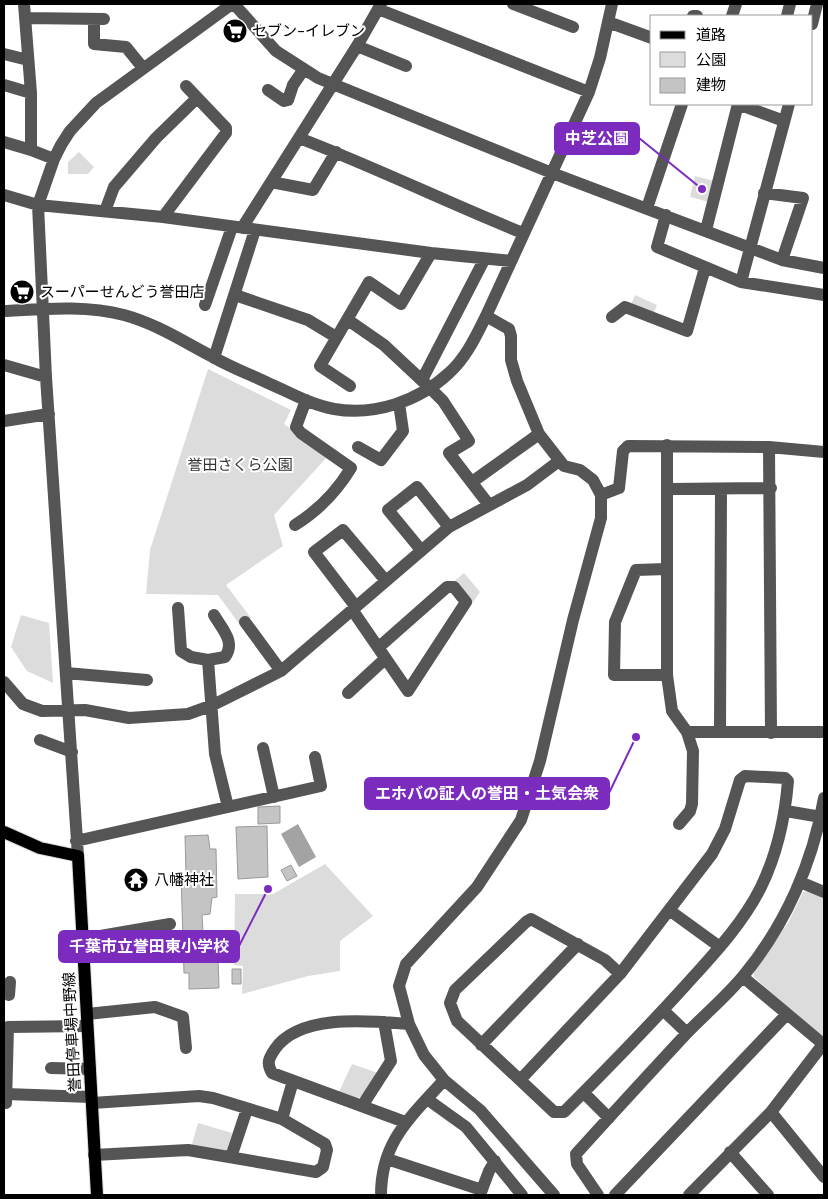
<svg xmlns="http://www.w3.org/2000/svg" width="828" height="1199" viewBox="0 0 828 1199" font-family="'DM Sans','Noto Sans JP',sans-serif">
<style>
.green{fill:#dcdcdc}
.water{fill:#a3a3a3}
.building{fill:#c4c4c4;stroke:#999}
.lines{fill:none;stroke-linecap:round;stroke-linejoin:round}
.major-casing{stroke:#dbdbdb;stroke-width:14}
.minor{stroke:#555;stroke-width:12}
.major{stroke:#000;stroke-width:12}
.labels{text-anchor:middle;stroke-width:4;stroke-linejoin:round;paint-order:stroke}
.poi-label{font-size:15px;fill:#000;stroke:#fff;text-anchor:start}
.park-label{font-size:15px;fill:#333;stroke:#fff}
.street-label{font-size:15px;fill:#000;stroke:#fff}
.leader{fill:none;stroke:#7b2cbf;stroke-width:2}
.callout-dot{fill:#7b2cbf;stroke:#fff;stroke-width:2}
.callout{fill:#7b2cbf;stroke:#7b2cbf;stroke-width:2}
.callout-label{font-size:16px;text-anchor:middle;font-weight:bold;fill:#fff}
</style>
<rect width="100%" height="100%" fill="#fff"/>
<path class="green" d="M79,152l15,15 -6,7h-20v-12z
M695,176l19,5 -5,21 -19,-5z
M635,295l22,10 -5,12 -22,-10z
M208,369l83,41 -7,14 44,32 -54,59 9,31 -57,39 25,33 -11,7 -22,-30 -72,-1 4,-44z
M464,573l16,19 -9,13 -19,-22z
M21,615l28,8 4,60 -26,-12 -16,-24z
M325,864l48,52 -33,25v30l-32,5 -66,18 1,-28 -9,-1 1,-71h38z
M809,891l15,7v138h-4l-66,-59v-5l34,-49 15,-31z
M352,1064l26,9c-15,22 -12,31 -40,21z
M198,1123l34,10 -6,20 -35,-5z"/>
<path class="water" d="M298,824l18,33 -17,10 -18,-33z"/>
<path class="building" d="M280,806v17l-22,1v-17z
M267,826l1,51 -30,2 -2,-52z
M208,835l2,14h6l1,48 -5,1 -2,16 -8,1 1,17 14,-1 2,57 -30,1v-16h-5l-3,-99h5l-1,-38z
M291,865l6,11 -10,5 -6,-11z
M232,969h9v15h-9z"/>
<g class="lines">
<defs>
<path id="major" d="M4,832l36,16 38,8 19,339"/>
</defs>
<use href="#major" class="major-casing"/>
<path class="minor" d="M24,4l7,89v57l23,9
M234,4l42,47 42,27 234,95 230,87 42,8
M513,4l60,23
M378,9l211,83
M693,16h4
M732,16l4,-12
M787,16l3,-12
M25,18l79,1
M94,19v25l32,3 17,21
M608,22l44,16
M812,24l5,-20
M357,46l49,20
M4,54l24,6
M4,85l27,8
M268,90l16,11 4,-1 5,-15 11,-16
M299,138c76,29 149,65 224,95
M4,142l27,8
M271,182l42,8 23,-38
M764,193l39,5 -21,62
M4,195l34,10 125,12 268,36 80,8
M647,208l35,-104
M105,211l9,-24 42,-49 41,-40
M666,215l-9,32 84,35 83,13
M163,217l63,-84v-5l-40,-42
M242,228l115,-182 24,-42
M706,230l32,-126 46,17
M741,282l48,-178
M235,295l73,25 28,17
M205,305l27,-78
M4,311c40,-2 81,-6 120,4 33,9 60,27 89,42 17,10 36,17 55,26 21,9 43,22 66,26 41,7 85,-8 115,-36 17,-15 27,-37 37,-57l103,-224 11,-34 12,-54
M486,316l23,13 2,7v24l6,21 22,53 25,32 16,4 13,10 8,15v23l-28,102 -33,141 -19,59 -44,67 -71,77 -7,22 10,38 15,31 20,25 36,30 74,85
M612,317l13,-10 62,24 18,-63
M348,320l36,25 46,43 13,13 26,40 -20,12 40,52
M214,358l41,-128
M4,365l42,12
M422,380l62,-120
M350,386l-30,-20 49,-84 32,22 30,-51
M4,421l45,-7
M667,445v230l5,36 15,21 6,19 -1,53 -2,7 -11,13
M358,447l23,13 22,-29 -4,-28
M769,447l2,286
M472,482l67,-48
M668,489l103,-1
M601,495l18,-7 4,-37 5,-5 141,1 55,5
M295,525c24,-15 42,-34 56,-57l-50,-35 -5,-6 10,-27
M421,550l-33,-40 29,-23 32,40
M666,569l-30,1 -21,52 -1,53h53
M356,607l-42,-55 29,-22 43,51
M178,608l3,43 10,6 17,3 7,94 13,53
M353,611l55,80 58,-89 -12,-15h-7l-68,60
M245,622l36,49
M208,660l17,-3c11,-15 -3,-28 -11,-42
M66,673l81,7
M4,682l19,22 19,7 43,-1 44,8 59,-4 25,-9 68,-34 168,-144 78,-42 32,-24
M348,693l37,-34
M687,732h137
M720,732l1,-243
M40,740l32,12
M263,748l11,49
M786,811l35,6
M76,841l245,-55 -6,-29
M78,856l-32,-479 -8,-172 16,-46 7,-14 9,-14 26,-28 136,-99
M800,882l24,10
M669,910l51,37
M83,939l87,-15
M743,977l80,67
M9,995l1,-13
M663,1010l24,23
M87,1014l68,-7 28,10 3,31
M481,1045l97,-101
M51,1068l39,1
M520,1080l100,-106 92,-120 13,-25 15,-49 5,-4 40,2 3,3c-3,37 -11,73 -27,106 -19,38 -49,69 -76,99 -39,43 -80,85 -121,126h-10l-97,-91 -7,-18 5,-13 71,-68 5,-3 74,41 15,14
M584,1093l25,25
M6,1094l85,3
M427,1099l39,28 56,68
M4,1103h2l2,-76 79,-1
M92,1103l107,-7 14,2 69,21 43,25 2,6 -4,17 -7,5 -128,-22 -94,5
M362,1106l29,-45 -7,-39
M771,1112l53,65
M282,1119l11,-38
M405,1122l-133,-49c-6,-10 -3,-15 3,-24 25,-36 96,-28 134,-25
M730,1152l38,43
M231,1157l16,-48
M387,1159l95,31
M381,1195c0,-54 30,-78 63,-115
M480,1195l9,-24 6,-10
M598,1195l-21,-31 -1,-10c36,-40 73,-80 110,-120 19,-20 41,-38 58,-59 42,-51 69,-113 80,-177
M615,1195l172,-181
M689,1195l82,-83 53,-69"/>
<use href="#major" class="major"/>
</g>
<defs>
<symbol id="supermarket-disc" viewBox="-11 -11 22 22"><circle r="9.5" fill="#000" stroke="#fff"/><path d="M-6-5.5h2.5l.6 2H6L4.5 2H-2.5L-4.4-4H-6ZM-1.5 3.2a1.3 1.3 0 1 0 .1 0ZM3 3.2a1.3 1.3 0 1 0 .1 0Z" fill="#fff"/></symbol>
<symbol id="temple-disc" viewBox="-11 -11 22 22"><circle r="9.5" fill="#000" stroke="#fff"/><path d="M0-6L5-2H3V0L6.5 2.5H4V6H1.5V3h-3V6H-4V2.5H-6.5L-3 0V-2H-5Z" fill="#fff"/></symbol>
</defs>
<g fill-rule="evenodd">
<use href="#supermarket-disc" x="221" y="17" width="28" height="28"/>
<use href="#supermarket-disc" x="8" y="278" width="28" height="28"/>
<use href="#temple-disc" x="122" y="866" width="28" height="28"/>
</g>
<g class="labels">
<g class="poi-label">
<text x="252" y="36">セブン-イレブン</text>
<text x="40" y="297">スーパーせんどう誉田店</text>
<text x="154" y="885">八幡神社</text>
</g>
<g class="park-label">
<text x="240" y="470">誉田さくら公園</text>
</g>
<g class="street-label">
<text transform="translate(72 1032) rotate(-93)" y="5">誉田停車場中野線</text>
</g>
</g>
<path class="leader" d="M702 189L639 138M636 737L609 793M268 889L239 946"/>
<g class="callout-dot">
<circle cx="702" cy="189" r="5"/>
<circle cx="636" cy="737" r="5"/>
<circle cx="268" cy="889" r="5"/>
</g>
<g class="callout">
<rect x="555" y="123" width="84" height="31" rx="5"/>
<rect x="365" y="778" width="244" height="31" rx="5"/>
<rect x="59" y="931" width="180" height="31" rx="5"/>
</g>
<g class="callout-label">
<text x="597" y="144">中芝公園</text>
<text x="487" y="799">エホバの証人の誉田・土気会衆</text>
<text x="149" y="952">千葉市立誉田東小学校</text>
</g>
<rect width="828" height="1199" fill="none" stroke="#000000" stroke-width="10"/>
<rect x="650" y="15" width="162" height="90" fill="#ffffff" stroke="#999999"/>
<rect x="660" y="31" width="25" height="8" fill="#000000" stroke="#999999"/>
<text x="696" y="40" font-size="15" fill="#000000">道路</text>
<rect x="660" y="52" width="25" height="15" fill="#dcdcdc" stroke="#999999"/>
<text x="696" y="65" font-size="15" fill="#000000">公園</text>
<rect x="660" y="78" width="25" height="15" fill="#c4c4c4" stroke="#999999"/>
<text x="696" y="90" font-size="15" fill="#000000">建物</text>
</svg>
